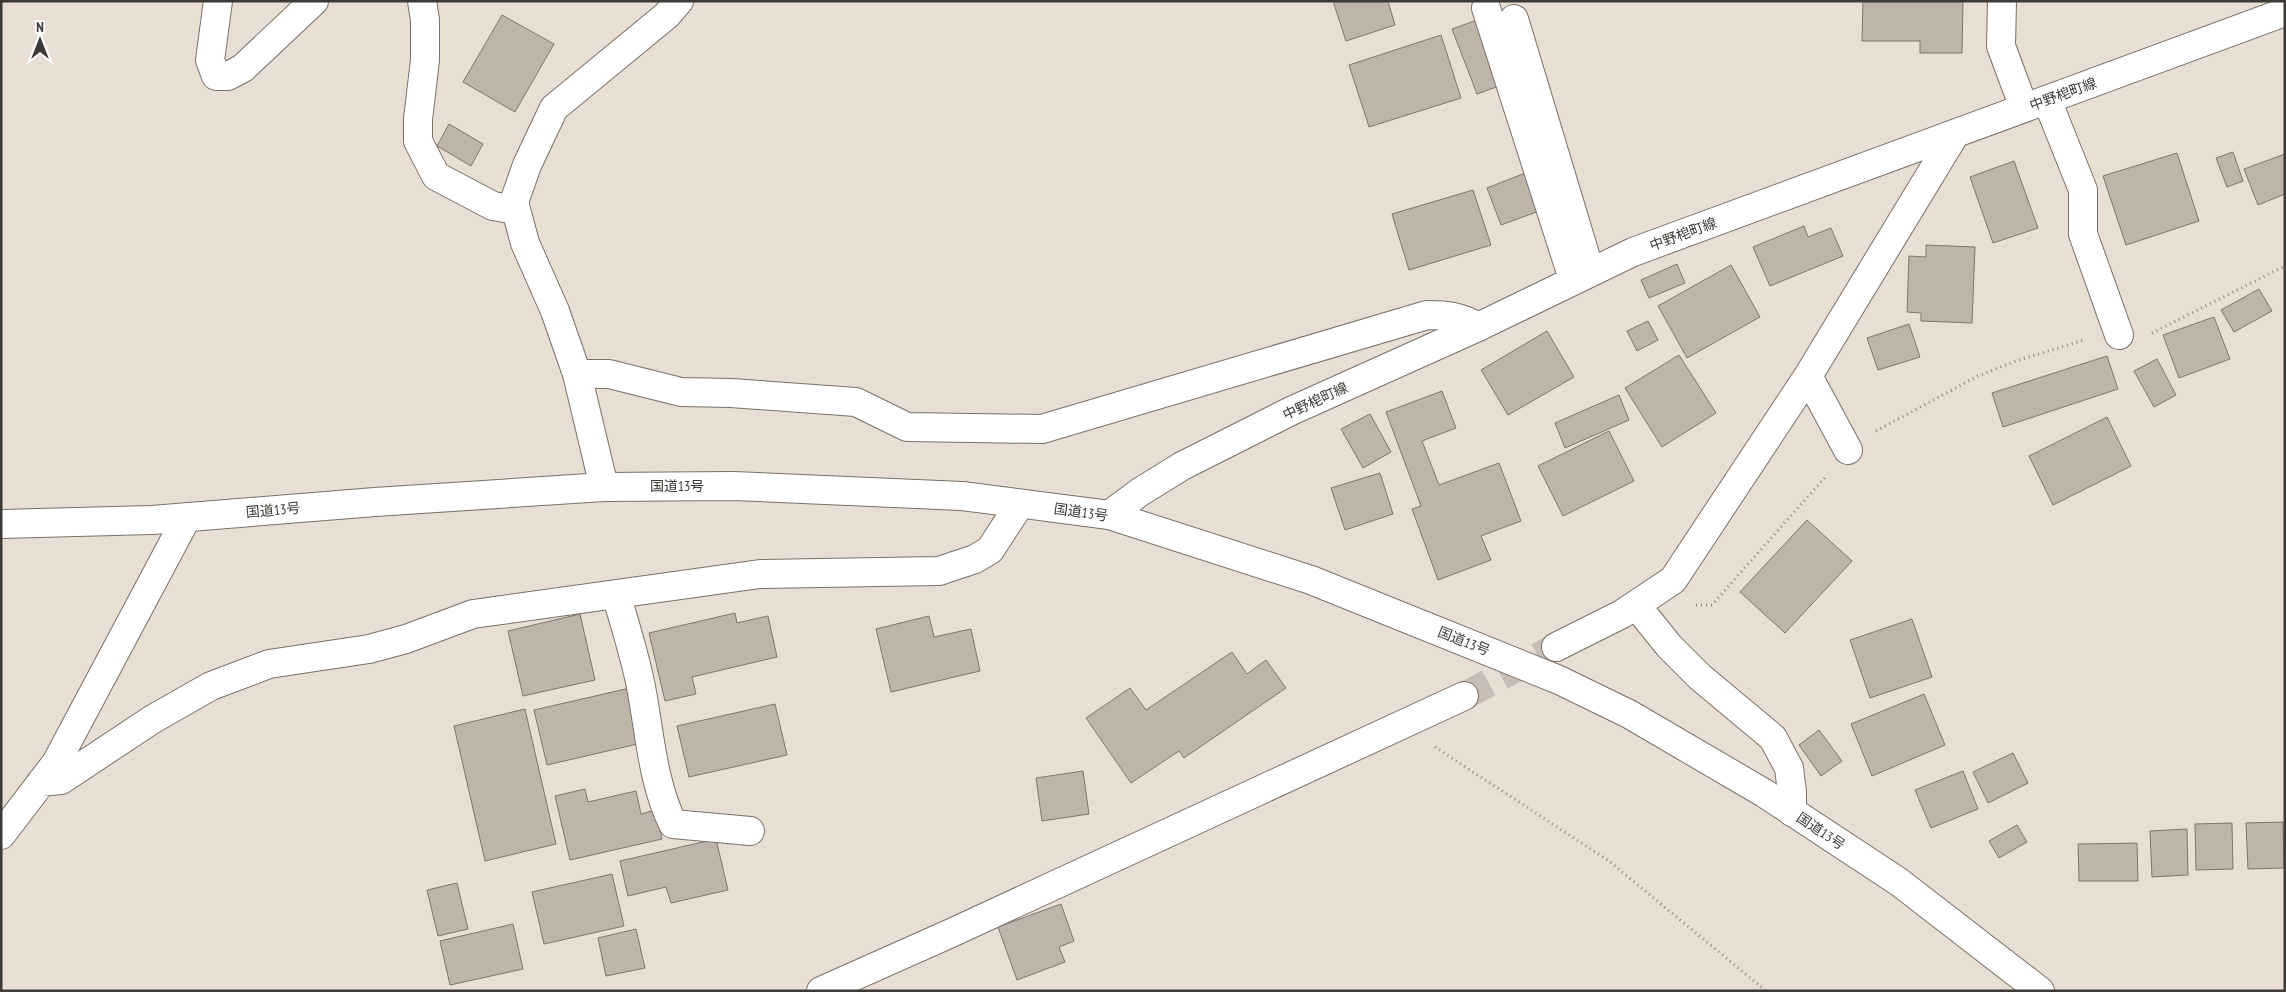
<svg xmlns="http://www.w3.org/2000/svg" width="2286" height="992" viewBox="0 0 2286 992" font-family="'PT Sans Narrow','Noto Sans JP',sans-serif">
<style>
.building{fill:#beb4aa;stroke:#7e756c}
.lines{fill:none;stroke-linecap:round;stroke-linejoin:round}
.minor-tunnel{stroke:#c7bdb4;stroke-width:28;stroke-dasharray:28 14;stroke-linecap:butt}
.minor-casing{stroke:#797067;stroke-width:30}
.secondary-casing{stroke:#797067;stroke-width:30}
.trunk-casing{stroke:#797067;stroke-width:30}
.path{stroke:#8c847e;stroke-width:3;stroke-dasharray:1 4;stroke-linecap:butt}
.minor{stroke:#fff;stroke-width:28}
.secondary{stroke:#fff;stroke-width:28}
.trunk{stroke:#fff;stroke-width:28}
.labels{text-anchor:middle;stroke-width:4;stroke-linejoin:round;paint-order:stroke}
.street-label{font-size:14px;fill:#3d3935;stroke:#fff}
</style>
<rect width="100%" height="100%" fill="#e9ded4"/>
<path class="building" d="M1333,1h55l7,24 -49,16z
M1863,1h100l-1,52h-42v-12h-58z
M502,15l52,29 -39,68 -52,-30z
M1477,20l25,65 -25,9 -25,-65z
M1441,35l20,63 -92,29 -20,-62z
M449,124l34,20 -12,22 -34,-20z
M2233,152l10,29 -16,6 -11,-29z
M2177,153l22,68 -73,24 -23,-69z
M2285,154v40l-27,11 -14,-36z
M2014,161l24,67 -45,15 -23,-66z
M1528,172l14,38 -41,15 -14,-37z
M1473,190l18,55 -82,25 -17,-56z
M1804,226l4,11 23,-9 12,28 -73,30 -17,-39z
M1926,245l49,2 -3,76 -51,-2v-8l-14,-1 2,-56 17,1z
M1677,264l8,19 -36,15 -8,-18z
M1731,265l29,52 -73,41 -29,-52z
M2259,289l13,22 -38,21 -13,-22z
M2214,317l16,42 -51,19 -16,-43z
M1648,321l10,19 -21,11 -10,-20z
M1909,324l11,33 -42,13 -11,-32z
M1547,331l27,46 -66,38 -27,-45z
M1679,355l37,58 -54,34 -37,-59z
M2107,356l11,33 -115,38 -11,-34z
M2157,359l19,36 -22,12 -20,-36z
M1442,391l14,37 -34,13 17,44 60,-22 22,58 -40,15 10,24 -53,20 -26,-71 9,-3 -35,-94z
M1619,395l10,25 -64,28 -10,-25z
M1370,414l21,38 -28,16 -22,-39z
M2107,417l24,49 -78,39 -24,-49z
M1609,431l25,50 -71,35 -25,-50z
M1380,473l13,41 -48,16 -14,-42z
M1807,520l45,41 -67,72 -45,-41z
M735,613l2,10 31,-7 9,41 -85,20 4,17 -31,7 -16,-68z
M580,614l15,66 -72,16 -15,-65z
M929,616l5,21 37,-8 9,42 -89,21 -15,-63z
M1912,619l20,58 -62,21 -20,-58z
M1232,652l15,22 19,-14 20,28 -102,70 -5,-7 -48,32 -45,-65 44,-30 16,22z
M630,688l12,55 -95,22 -13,-55z
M1924,694l21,51 -73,31 -21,-52z
M775,704l12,51 -98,22 -12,-51z
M525,709l31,135 -71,17 -31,-135z
M1819,730l23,31 -21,15 -22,-31z
M2013,753l15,30 -40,20 -15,-31z
M1083,771l6,43 -47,7 -6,-43z
M1963,771l15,38 -47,19 -16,-38z
M585,789l3,13 48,-11 5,23 14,-4 7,29 -92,21 -15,-64z
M2283,822l1,46 -36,1 -2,-46z
M2232,823l1,46 -37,1 -1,-46z
M2017,825l10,17 -28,16 -10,-17z
M2187,829l1,46 -36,2 -2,-46z
M716,839l12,51 -57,13 -5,-16 -38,9 -8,-35z
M2137,843l1,38h-59l-1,-37z
M612,874l12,52 -80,18 -12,-52z
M457,883l11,46 -30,7 -11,-46z
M1061,904l13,37 -15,6 6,15 -48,18 -19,-53z
M513,924l10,45 -73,16 -10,-44z
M636,929l9,39 -39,8 -8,-38z"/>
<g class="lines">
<path class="minor-tunnel" d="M1464,696l92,-49"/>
<defs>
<path id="minor" d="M218,1l-8,59 6,16h12l15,-8 71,-67
M422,1l3,19v40l-7,59v22l18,35 57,30 23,4
M2002,1l-1,45 23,62
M1486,8l87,271
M1514,19l76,252
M2047,100l36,90v44l36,101
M577,374h32l72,18 50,1 125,9 51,25 135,2 385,-114c19,0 34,1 51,12
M1808,376l40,74
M604,487l-27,-113 -22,-63 -30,-68 -11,-41 13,-37 27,-57 113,-93 12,-14
M616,594c9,31 19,62 25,93 9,46 11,94 32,137l77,7
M1636,605l33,41 31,31 73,61 16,30 3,24v20
M1556,647l66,-33 51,-34 135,-204 147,-242
M41,782l20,-2 92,-61 58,-33 58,-22 100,-15 37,-10 67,-25 287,-40 179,-3 36,-12 15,-9 30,-46
M1,835l55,-72 131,-246
M821,991l128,-57 515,-238"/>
<path id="secondary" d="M1109,515l31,-23 42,-26 109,-55 187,-84 155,-75 652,-240"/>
<path id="trunk" d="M1,524l151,-4 223,-18 229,-15 129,-1 229,10 147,19 202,65 248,100 70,34 135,79 135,89 141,109"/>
</defs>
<use href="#minor" class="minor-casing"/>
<use href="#secondary" class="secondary-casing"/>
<use href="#trunk" class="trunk-casing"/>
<path class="path" d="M2152,333l133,-67
M1876,431l102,-55 38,-15 68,-21
M1696,605h16l115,-130
M1435,747l174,114 157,130"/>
<use href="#minor" class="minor"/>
<use href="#secondary" class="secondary"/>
<use href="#trunk" class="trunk"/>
</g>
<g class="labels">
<g class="street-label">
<text transform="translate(2063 94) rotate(-20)" y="5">中野梍町線</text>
<text transform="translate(1683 234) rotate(-20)" y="5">中野梍町線</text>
<text transform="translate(1315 401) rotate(-25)" y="5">中野梍町線</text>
<text x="677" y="491">国道13号</text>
<text transform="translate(273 510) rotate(-5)" y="5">国道13号</text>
<text transform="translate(1081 512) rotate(8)" y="5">国道13号</text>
<text transform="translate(1464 641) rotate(22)" y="5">国道13号</text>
<text transform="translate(1821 831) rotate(34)" y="5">国道13号</text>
</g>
</g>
<rect width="2286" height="992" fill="none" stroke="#3d3935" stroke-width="5"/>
<g transform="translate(40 40)" stroke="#ffffff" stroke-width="4" paint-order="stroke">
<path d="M0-4L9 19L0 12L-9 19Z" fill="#3d3935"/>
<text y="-8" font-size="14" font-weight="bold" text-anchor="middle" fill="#3d3935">N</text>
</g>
</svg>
